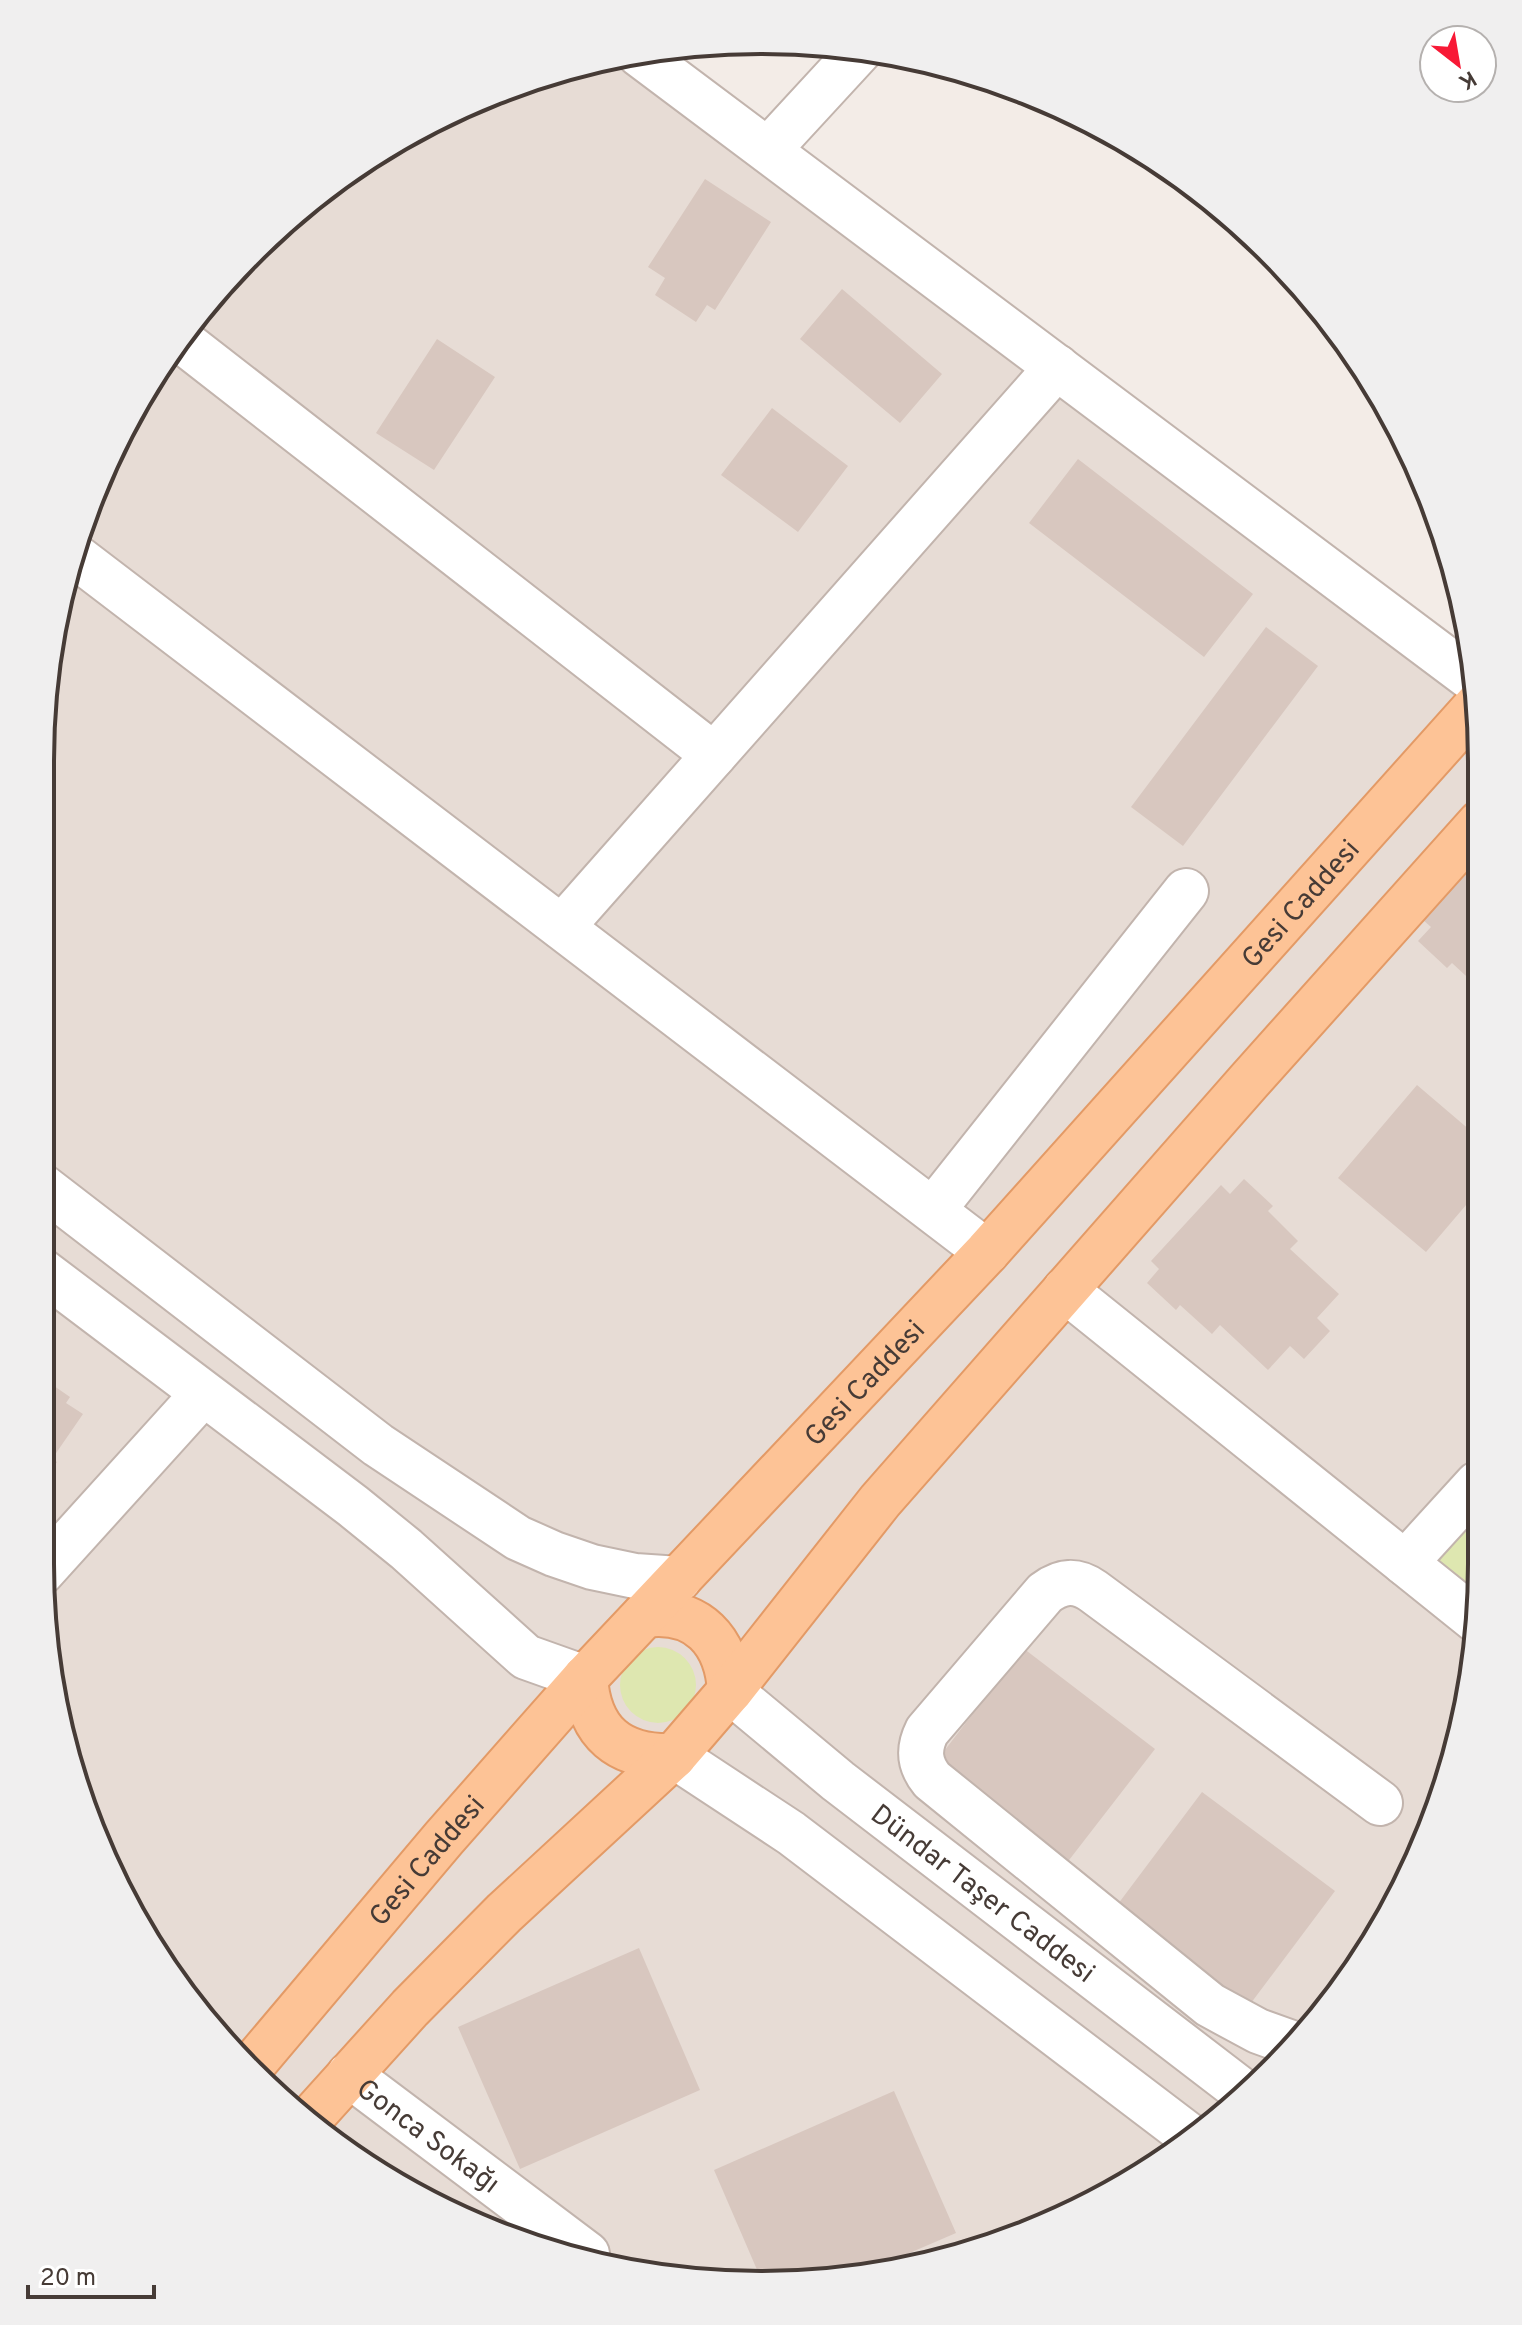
<svg xmlns="http://www.w3.org/2000/svg" width="1522" height="2325" viewBox="0 0 1522 2325" font-family="Overpass,sans-serif">
<style>
.residential{fill:#e7dcd5}
.green{fill:#dee7b0}
.building{fill:#d8c7bf}
.lines{fill:none;stroke-linecap:round;stroke-linejoin:round}
.minor-casing{stroke:#c2b4ad;stroke-width:48}
.major-casing{stroke:#e39a66;stroke-width:48}
.minor{stroke:#fff;stroke-width:44}
.major{stroke:#fdc396;stroke-width:44}
.labels{text-anchor:middle;stroke-width:7;stroke-linejoin:round;paint-order:stroke}
.street-label{font-size:28px;fill:#463b36;stroke:#fff}
.rim{fill:none;stroke:#463b36;stroke-width:4}
</style>
<rect width="100%" height="100%" fill="#f3ece7"/>
<path class="residential" d="M637,54l805,610 38,50 -4,945 -68,223 -105,158 -181,148 -175,73 -234,22 -227,-53 -164,-94 -160,-171 -84,-170 -38,-231 6,-898 68,-223 105,-158 103,-96 121,-75 132,-50z"/>
<path class="green" d="M1477,1489l-1,108 -61,-43z
M620 1685a38 38 0 1 1 76 0a38 38 0 1 1-76 0Z"/>
<path class="building" d="M705,179l66,43 -56,88 -8,-5 -11,17 -41,-27 10,-17 -17,-11z
M842,289l100,85 -42,49 -100,-84z
M437,339l58,38 -61,93 -58,-37z
M772,408l76,58 -50,66 -77,-57z
M1078,459l175,135 -49,63 -175,-134z
M1266,627l52,39 -135,180 -52,-39z
M1480,857l-1,131 -27,-25 -5,5 -29,-27 13,-14 -9,-8z
M1417,1085l61,52v54l-52,61 -88,-74z
M1244,1179l29,27 -5,5 30,30 -8,8 49,45 -22,24 13,13 -26,28 -14,-13 -22,24 -48,-45 -8,9 -32,-29 -4,5 -29,-27 12,-14 -8,-8 70,-76 9,9z
M41,1377l29,20 -4,6 17,11 -31,45 5,3 -16,24z
M1023,1648l132,101 -89,115 -131,-101z
M1202,1792l133,99 -87,116 -133,-99z
M639,1948l61,142 -180,79 -62,-142z
M894,2091l62,142 -79,34 -116,12 -47,-109z"/>
<g class="lines">
<defs>
<g id="minor">
<path d="M639,54l836,627"/>
<path d="M768,150l94,-102"/>
<path d="M182,341l532,414"/>
<path d="M79,559l908,693"/>
<path d="M562,927l495,-560"/>
<path d="M43,1187l335,258 140,93 36,16 38,13 43,9 44,3"/>
<path d="M933,1210l253,-319"/>
<path d="M42,1271l311,235 53,43 120,108 59,21"/>
<path d="M1065,1290l411,330"/>
<path d="M1405,1563l72,-79"/>
<path d="M41,1573l162,-179"/>
<path id="s1" d="M730,1691l108,90 403,309"/>
<path d="M674,1756l117,77 396,301"/>
<path d="M1297,2045l-39,-14 -48,-26 -278,-225c-13,-16 -14,-31 -5,-49l118,-138c16,-12 31,-14 48,-2l287,212"/>
<path id="s2" d="M349,2075l238,179"/>
</g>
<g id="major">
<path d="M645,1615c53,-7 82,26 85,76"/>
<path d="M585,1678c4,55 34,80 89,78"/>
<path id="s3" d="M254,2063l190,-225 141,-160 402,-426 492,-549"/>
<path d="M308,2121l102,-113 94,-95 170,-157 56,-65 150,-190 369,-420 231,-258"/>
</g>
</defs>
<use href="#minor" class="minor-casing"/>
<use href="#major" class="major-casing"/>
<use href="#minor" class="minor"/>
<use href="#major" class="major"/>
</g>
<g class="labels">
<g class="street-label">
<text dy="10" stroke="none"><textPath href="#s3" startOffset="1562">Gesi Caddesi</textPath></text>
<text dy="10" stroke="none"><textPath href="#s3" startOffset="914">Gesi Caddesi</textPath></text>
<text dy="10" stroke="none"><textPath href="#s3" startOffset="266">Gesi Caddesi</textPath></text>
<text dy="10" stroke="none"><textPath href="#s1" startOffset="324">Dündar Taşer Caddesi</textPath></text>
<text dy="10" stroke="none"><textPath href="#s2" startOffset="100">Gonca Sokağı</textPath></text>
</g>
</g>
<path d="M0 0H1522V2325H0ZM761 54H761A707 707 0 0 1 1468 761V1564A707 707 0 0 1 761 2271H761A707 707 0 0 1 54 1564V761A707 707 0 0 1 761 54Z" fill="#f0efef" fill-rule="evenodd"/>
<path class="rim" d="M761 54H761A707 707 0 0 1 1468 761V1564A707 707 0 0 1 761 2271H761A707 707 0 0 1 54 1564V761A707 707 0 0 1 761 54Z"/>
<g transform="translate(1458 64) rotate(149)"><circle r="38" fill="#ffffff" stroke="#b5b1af" stroke-width="2"/>
<path d="M0-6L14 30L0 20L-14 30Z" fill="#f81936"/>
<text y="-12" font-size="22" font-weight="bold" text-anchor="middle" fill="#463b36">K</text>
</g>
<path d="M28 2285v12h126v-12" fill="none" stroke="#463b36" stroke-width="4"/>
<text x="40" y="2285" font-size="24" fill="#463b36" stroke="#ffffff" stroke-width="6" paint-order="stroke">20 m</text>
</svg>
